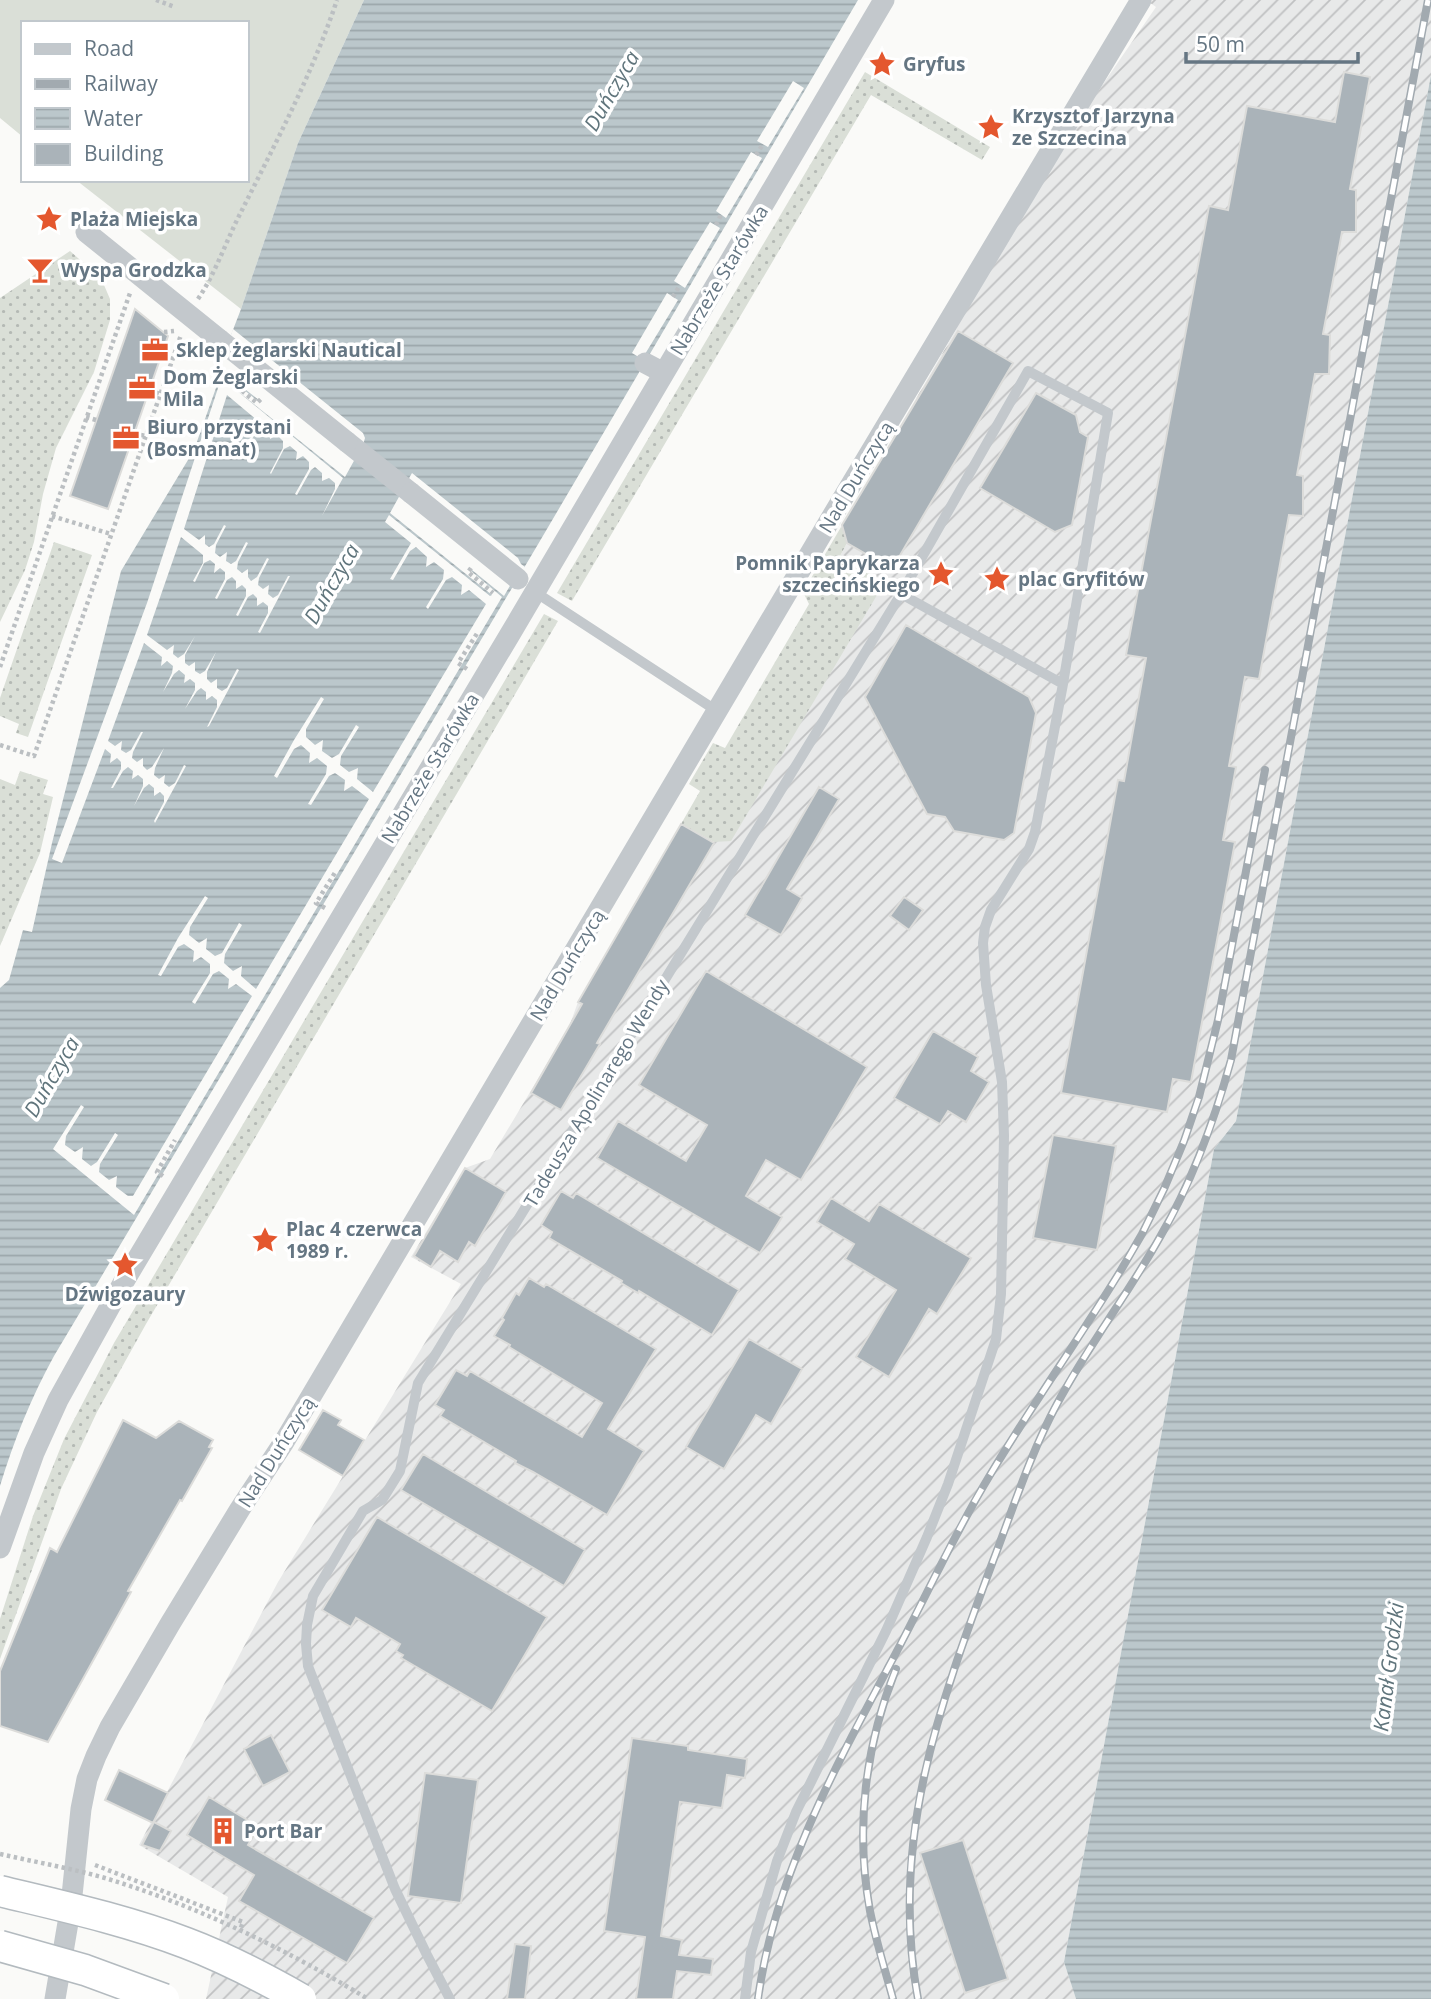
<svg xmlns="http://www.w3.org/2000/svg" width="1431" height="1999" viewBox="0 0 1431 1999" font-family="'Open Sans',sans-serif">
<style>
.industrial{fill:url(#industrial-furrows)}
.grass{fill:url(#grass-dots)}
.garden{fill:#dadfd7}
.water{fill:url(#water-rules)}
.pier{fill:#fafaf8}
.building{fill:#aab3b9;stroke:#dcdcda;stroke-width:2}
.lines{fill:none;stroke-linecap:round;stroke-linejoin:round}
.path{stroke:#bbbfc2;stroke-width:4.5;stroke-dasharray:3.5 3.5;stroke-linecap:butt}
.lane{stroke:#c3c8cc;stroke-width:10}
.street{stroke:#c3c8cc;stroke-width:21}
.rail-casing{stroke:#a2aab0;stroke-width:8}
.rail{stroke:#fff;stroke-width:5;stroke-dasharray:16;stroke-linecap:butt}
.secondary-bridge-casing{stroke:#b3babf;stroke-width:33;stroke-linecap:butt}
.path-bridge{stroke:#bbbfc2;stroke-width:4.5;stroke-dasharray:3.5 3.5;stroke-linecap:butt}
.street-bridge{stroke:#c3c8cc;stroke-width:21}
.secondary-bridge{stroke:#fff;stroke-width:30}
.labels{text-anchor:middle;stroke-width:7;stroke-linejoin:round;paint-order:stroke}
.poi-label{font-size:19px;font-weight:bold;fill:#657683;stroke:#fff;text-anchor:start}
.street-label{font-size:19px;fill:#657683;stroke:#fff}
.water-label{font-size:21px;font-style:italic;fill:#60757c;stroke:#fff}
</style>
<defs>
<pattern id="industrial-furrows" width="10" height="10" patternUnits="userSpaceOnUse" patternTransform="scale(1.75)"><rect width="10" height="10" fill="#e8e9e9"/><path d="M-1 1l2-2M0 10L10 0M9 11l2-2" fill="none" stroke="#c0c1c2"/></pattern>
<pattern id="grass-dots" width="8" height="8" patternUnits="userSpaceOnUse" patternTransform="scale(1.75)"><rect width="8" height="8" fill="#dadfd7"/><path d="M2 2h.1M6 6h.1" fill="none" stroke="#b4b9b4" stroke-width="1.8" stroke-linecap="round"/></pattern>
<pattern id="water-rules" width="6" height="5" patternUnits="userSpaceOnUse" patternTransform="scale(1.75)"><rect width="6" height="5" fill="#bbc7cb"/><path d="M0 2.5h6" fill="none" stroke="#9ca6aa"/></pattern>
</defs>
<rect width="100%" height="100%" fill="#fafaf8"/>
<path class="industrial" d="M1146,0h285v75l-195,1046 -22,28 -150,813 12,37h-870l22,-102 -89,-52 139,-263 183,-298 -50,-27 54,-89 25,-9 79,-132 9,-25 103,-178 33,18 159,-267 -33,-19 7,-13 1,-12 -7,-4 115,-197 44,-96 156,-227z"/>
<path class="grass" d="M865,72l125,75 -8,13 -111,-65 -299,506 -15,-8z
M70,251l26,23 8,11 6,14v21l-16,52 -38,76 -13,46 -9,48 -9,28 -25,52v-324z
M841,527l7,4 -3,5 2,7 -7,13 33,19 4,20 -146,246 -17,1 -33,-18 19,-33 -11,-7 24,-41 12,5 84,-144 -6,-12z
M54,542l38,13 -64,182 -12,-4 3,-9 -19,-8v-18z
M544,614l14,7 -412,703 -49,88 -36,77 -61,170v-40l33,-103 31,-77 50,-96z
M20,771l28,9 -5,14 10,3 -13,56 -40,93v-167l15,6z"/>
<path class="garden" d="M0,0h364l-66,143 -57,166 -165,-129h171v-157h-224v114l-23,-19z"/>
<path class="water" d="M364,0h494l-321,546 -483,810c-23,42 -40,84 -54,130v-498l9,-8 14,-50 9,2 20,-89 69,-272 73,-121 28,-79 -3,-2 2,-8 20,-52 57,-166z
M1431,75v1924h-355l-12,-37 150,-813 22,-28z"/>
<path class="pier" d="M793,81l11,7 -36,59 -11,-6z
M751,152l11,6 -36,60 -10,-7z
M710,222l10,6 -35,60 -11,-7z
M667,293l11,7 -36,59 -10,-6z
M233,329l130,104 2,5 -2,7 45,35 4,-7 106,85 3,6 4,3 -11,19 -3,-2 -7,12 -32,-26 -1,1 31,26 -368,618 -81,-66 28,-44 3,2 -18,29 -1,9 10,7 8,-5 -1,12 9,7 6,-4 18,-29 3,2 -18,29 -1,8 10,8 8,-4 -1,11 12,9h5l119,-200 -16,-12 -8,5 1,-10 -10,-8 -6,3 -18,30 -3,-2 18,-29v-9l-9,-7 -8,5 1,-11 -10,-7 -6,3 -17,29 -3,-1 20,-37 27,-42 3,2 -18,29 -1,8 10,8 8,-5 -1,11 9,7 7,-3 17,-30 3,2 -17,29 -1,9 9,8 9,-5 -1,10 15,13 113,-190 -17,-13 -8,5 1,-11 -10,-7 -6,3 -18,29 -3,-1 18,-30 1,-8 -10,-8 -8,5 1,-10 -9,-8 -7,4 -17,29 -3,-2 20,-36 27,-43 3,2 -18,30v8l9,8 8,-5 -1,11 10,7 7,-4 17,-29 3,2 -18,29 -1,9 9,7 9,-4 -1,11 16,13 113,-188 -17,-14 -8,5 1,-10 -10,-8 -6,3 -18,29 -2,-2 17,-28 1,-9 -10,-8 -8,5 1,-10 -11,-10 -6,4 -17,29 -3,-1 21,-36 -26,-21 4,-7 101,81 2,-1 -102,-82 10,-18 -45,-36 -10,18 -115,-92 113,93 -21,38 13,-27v-6l-6,-5 -7,3v-8l-7,-6 -4,3 -14,25 -2,-1 14,-25v-7l-6,-6 -7,4 1,-8 -7,-6 -6,3 -13,25 -1,-1 13,-25v-7l-6,-6 -7,4v-8l-7,-6 -5,3 -13,25 -2,-1 13,-25 1,-7 -30,-25 -43,134 15,11 6,-5v9l4,3 5,-3 10,-19 2,1 -10,19 -1,8 5,4 7,-5 -1,9 5,3 5,-3 10,-19 2,1 -10,19 -1,7 5,4 6,-4v8l3,4 6,-4 10,-19 2,1 -10,19 -1,7 5,4 6,-4 -1,9 5,4 5,-3 10,-19h2l-30,57 -2,-1 10,-19v-7l-5,-4 -6,4v-8l-4,-4 -5,3 -10,19 -2,-1 10,-19v-7l-4,-4 -6,4v-8l-4,-4 -5,3 -10,19 -2,-1 10,-19v-7l-5,-4 -6,5 1,-9 -5,-4 -6,3 -9,19 -2,-1 10,-18v-8l-22,-18 -34,98 20,15 7,-5 -1,9 5,4 6,-4 11,-18 -10,19v8l4,3 6,-4v9l5,3 5,-3 11,-19 -9,20v7l4,4 6,-4v9l5,3 5,-3 10,-19 2,1 -30,56 -2,1 10,-20v-7l-5,-4 -6,4v-8l-5,-4 -4,3 -12,18 10,-19v-7l-5,-4 -6,4 1,-8 -6,-5 -5,4 -11,18 9,-19 1,-7 -6,-5 -6,5 1,-9 -18,-14 -36,98 7,5 7,-5 -1,9 5,3 5,-3 10,-18h2l-10,20 -1,6 5,4 6,-4v8l4,4 5,-3 12,-19 -9,20 -1,7 5,4 6,-4 -1,8 5,4 6,-4 9,-18 2,1 -31,57 -1,-2 10,-19v-6l-4,-4 -6,4v-8l-5,-4 -5,4 -10,18 9,-20v-7l-5,-4 -6,4 1,-8 -5,-4 -5,4 -10,17h-2l10,-19v-7l-4,-4 -7,5 1,-9 -6,-5 -43,114 -10,-4 95,-256 76,-230 35,28 1,-1 -40,-31z"/>
<path class="building" d="M1344,72l26,5 -20,112 6,1v42h-14l-19,102 7,1 -1,39h-14l-18,101 6,1v40l-14,-1 -30,164 -14,-2 -16,89 7,1 -13,73 12,2 -44,240 -18,-3 -6,33 -106,-19 57,-313 6,1 22,-123 -20,-3 83,-449 19,4 19,-104 88,16z
M135,309l33,27 -60,173 -38,-13z
M958,331l55,32 -121,206 -45,-26 -5,-18z
M1036,393l40,22 4,17 8,5 -16,88 -17,7 -75,-44z
M906,625l123,72 7,16 -22,120 -10,7 -50,-9 -9,-14 -18,-3 -62,-117z
M819,787l20,12 -52,90 15,9 -21,37 -36,-20z
M681,824l33,19 -117,200 3,1 -39,66 -30,-17 51,-89 -4,-2z
M904,897l19,13 -14,20 -19,-14z
M706,971l161,96 -66,113 -35,-20 -20,36 36,21 -22,36 -163,-95 21,-37 68,40 21,-36 -68,-40z
M933,1031l45,26 -7,14 18,11 -23,40 -18,-11 -8,13 -46,-26z
M1053,1135l63,11 -19,104 -64,-12z
M465,1168l41,24 -31,54 -6,-4 -11,20 -18,-11 -9,16 -17,-11z
M561,1191l12,7 3,-5 163,97 -27,45 -73,-44 -1,2 -17,-10 1,-2 -73,-43 3,-6 -11,-7z
M831,1198l38,23 10,-17 92,54 -34,56 -8,-5 -40,68 -33,-20 40,-67 -51,-31 9,-15 -37,-22z
M529,1278l15,9 2,-3 110,65 -48,80 36,22 -37,64 -74,-43 -18,-9 1,-2 -76,-45 4,-6 -9,-5 21,-35 11,6 3,-5 112,66 20,-34 -93,-56 1,-2 -16,-9 10,-16 -2,-2 14,-25 3,2z
M749,1339l53,30 -31,55 -15,-9 -32,54 -38,-22z
M323,1410l18,10 -3,5 26,15 -21,36 -44,-26z
M123,1420l33,18 23,-17 34,19 -4,7 3,1 -30,53 -2,-1 -52,91 3,1 -83,150 -48,-16v-55l50,-123 7,4z
M423,1454l162,96 -21,36 -163,-96z
M377,1517l170,100 -55,94 -91,-53 2,-3 -7,-4 4,-7 -44,-26 -5,9 -29,-17z
M271,1735l19,37 -27,14 -19,-37z
M632,1738l56,8v4l59,9 -2,19 -18,-3 -5,33 -42,-6 -19,134 21,4 -3,15 34,4 -2,16 -34,-4 -4,28h-37l9,-62 -41,-6z
M119,1770l49,23 -15,30 -48,-23z
M425,1773l53,7 -17,123 -53,-7z
M209,1797l50,30 -11,18 126,73 -27,45 -108,-62 15,-26 -67,-40z
M154,1822l17,9 -11,20 -18,-6z
M963,1840l45,139 -43,14 -45,-140z
M515,1944l16,2 -6,53h-18z"/>
<g class="lines">
<path class="path" d="M156,0l19,7
M756,155l7,-11
M716,225l5,-10
M673,297l7,-12
M198,299c17,-25 27,-55 41,-83 35,-70 73,-141 98,-216
M164,332l10,-1
M231,382l26,21 5,-5
M149,390l11,4
M86,417l10,3
M134,433l11,3
M52,516l59,18
M471,568l-3,4 25,21
M0,667l130,-374
M467,669l-9,-6 20,-31
M0,745l34,11 147,-421
M325,908l-9,-5 20,-32
M163,1176l-6,-4 18,-32
M95,1865l148,57 -3,8"/>
<path class="lane" d="M535,592l182,119
M450,1999l-23,-44 -32,-66 -87,-223 -2,-22 1,-19 6,-29 50,-85 19,-11 18,-29 18,-88 483,-789
M745,1999l6,-47 26,-91 19,-49 90,-181 41,-94 21,-53 48,-145 5,-45 3,-158 -2,-54 -16,-97 -3,-42 2,-16 6,-17 38,-61 6,-17 28,-148 45,-271 -80,-42 -127,223 162,90"/>
<path class="street" d="M86,232l134,108
M645,363l19,10
M347,442l64,51
M0,1548l34,-95 24,-53 65,-117 386,-647 375,-636
M55,1999l16,-94 10,-96 6,-30 9,-23 14,-29 60,-103 70,-115 44,-67 559,-944 298,-498"/>
<defs>
<path id="rail" d="M758,1999c16,-119 75,-228 131,-333 34,-63 64,-130 101,-191 42,-70 89,-136 131,-205l21,-36 22,-45 20,-48 15,-44 19,-77 47,-250
M893,1999c-8,-29 -17,-58 -23,-88 -15,-82 -5,-165 26,-242
M918,1999c-29,-157 21,-293 75,-438 20,-52 37,-107 64,-157 31,-58 71,-110 103,-167 32,-55 54,-115 71,-177l197,-1060"/>
</defs>
<use href="#rail" class="rail-casing"/>
<use href="#rail" class="rail"/>
<defs>
<path id="secondary-bridge" d="M0,1891c62,15 126,29 186,52 40,15 78,35 115,56
M0,1946l85,24 79,29"/>
</defs>
<use href="#secondary-bridge" class="secondary-bridge-casing"/>
<path class="path-bridge" d="M0,1854c35,8 70,14 105,24 92,28 181,71 263,121"/>
<path class="street-bridge" d="M220,340l127,102
M411,493l107,86"/>
<use href="#secondary-bridge" class="secondary-bridge"/>
</g>
<defs>
<symbol id="sight-bare" viewBox="-9 -9 18 18"><path d="M0-6L1.8-2.2L6-1.7L2.9 1.2L3.7 5.4L0 3.3L-3.7 5.4L-2.9 1.2L-6-1.7L-1.8-2.2Z" fill="#e4572e" stroke="#fff" stroke-width="2.5" paint-order="stroke"/></symbol>
<symbol id="bar-bare" viewBox="-9 -9 18 18"><path d="M-6-5H6L.8 .8V4.5H3.5V6h-7V4.5H-.8V.8Z" fill="#e4572e" stroke="#fff" stroke-width="2.5" paint-order="stroke"/></symbol>
<symbol id="office-bare" viewBox="-9 -9 18 18"><path d="M-6-3h4V-5.5h4V-3h4V5H-6ZM-1-4.5V-3h2v-1.5ZM-6 0V1H6V0Z" fill="#e4572e" stroke="#fff" stroke-width="2.5" paint-order="stroke"/></symbol>
<symbol id="building-bare" viewBox="-9 -9 18 18"><path d="M-4-6H4V6H1V3H-1V6H-4ZM-2.5-4.3h1.7v1.8h-1.7ZM.8-4.3h1.7v1.8H.8ZM-2.5-1h1.7V.8h-1.7ZM.8-1h1.7V.8H.8Z" fill="#e4572e" stroke="#fff" stroke-width="2.5" paint-order="stroke"/></symbol>
</defs>
<g fill-rule="evenodd">
<use href="#sight-bare" x="863" y="45" width="38" height="38"/>
<use href="#sight-bare" x="972" y="108" width="38" height="38"/>
<use href="#sight-bare" x="30" y="200" width="38" height="38"/>
<use href="#bar-bare" x="21" y="251" width="38" height="38"/>
<use href="#office-bare" x="136" y="331" width="38" height="38"/>
<use href="#office-bare" x="123" y="369" width="38" height="38"/>
<use href="#office-bare" x="107" y="419" width="38" height="38"/>
<use href="#sight-bare" x="922" y="555" width="38" height="38"/>
<use href="#sight-bare" x="978" y="560" width="38" height="38"/>
<use href="#sight-bare" x="246" y="1221" width="38" height="38"/>
<use href="#sight-bare" x="106" y="1246" width="38" height="38"/>
<use href="#building-bare" x="204" y="1812" width="38" height="38"/>
</g>
<g class="labels">
<g class="poi-label">
<text x="903" y="71">Gryfus</text>
<text x="1012" y="123">Krzysztof Jarzyna<tspan x="1012" dy="22">ze Szczecina</tspan></text>
<text x="70" y="226">Plaża Miejska</text>
<text x="61" y="277">Wyspa Grodzka</text>
<text x="176" y="357">Sklep żeglarski Nautical</text>
<text x="163" y="384">Dom Żeglarski<tspan x="163" dy="22">Mila</tspan></text>
<text x="147" y="434">Biuro przystani<tspan x="147" dy="22">(Bosmanat)</tspan></text>
<text x="920" y="570" text-anchor="end">Pomnik Paprykarza<tspan x="920" dy="22">szczecińskiego</tspan></text>
<text x="1018" y="586">plac Gryfitów</text>
<text x="286" y="1236">Plac 4 czerwca<tspan x="286" dy="22">1989 r.</tspan></text>
<text x="125" y="1301" text-anchor="middle">Dźwigozaury</text>
<text x="244" y="1838">Port Bar</text>
</g>
<g class="street-label">
<text transform="translate(719 280) rotate(-59)" y="7">Nabrzeże Starówka</text>
<text transform="translate(856 477) rotate(-59)" y="7">Nad Duńczycą</text>
<text transform="translate(430 768) rotate(-59)" y="7">Nabrzeże Starówka</text>
<text transform="translate(567 965) rotate(-59)" y="7">Nad Duńczycą</text>
<text transform="translate(596 1093) rotate(-59)" y="7">Tadeusza Apolinarego Wendy</text>
<text transform="translate(276 1452) rotate(-58)" y="7">Nad Duńczycą</text>
</g>
<g class="water-label">
<text transform="translate(612 91) rotate(-60)" y="7">Duńczyca</text>
<text transform="translate(332 584) rotate(-60)" y="7">Duńczyca</text>
<text transform="translate(52 1077) rotate(-60)" y="7">Duńczyca</text>
<text transform="translate(1389 1667) rotate(-83)" y="7">Kanał Grodzki</text>
</g>
</g>
<rect x="21" y="21" width="228" height="161" fill="#ffffff" stroke="#c1c8cd" stroke-width="2"/>
<rect x="35" y="44" width="35" height="10" fill="#c3c8cc" stroke="#c1c8cd" stroke-width="2"/>
<text x="84" y="56" font-size="21" fill="#657683">Road</text>
<rect x="35" y="79" width="35" height="10" fill="#a2aab0" stroke="#c1c8cd" stroke-width="2"/>
<text x="84" y="91" font-size="21" fill="#657683">Railway</text>
<rect x="35" y="108" width="35" height="21" fill="url(#water-rules)" stroke="#c1c8cd" stroke-width="2"/>
<text x="84" y="126" font-size="21" fill="#657683">Water</text>
<rect x="35" y="144" width="35" height="21" fill="#aab3b9" stroke="#c1c8cd" stroke-width="2"/>
<text x="84" y="161" font-size="21" fill="#657683">Building</text>
<path d="M1186 52v10h172v-10" fill="none" stroke="#657683" stroke-width="3.5"/>
<text x="1196" y="52" font-size="21" fill="#657683" stroke="#ffffff" stroke-width="5" paint-order="stroke">50 m</text>
</svg>
